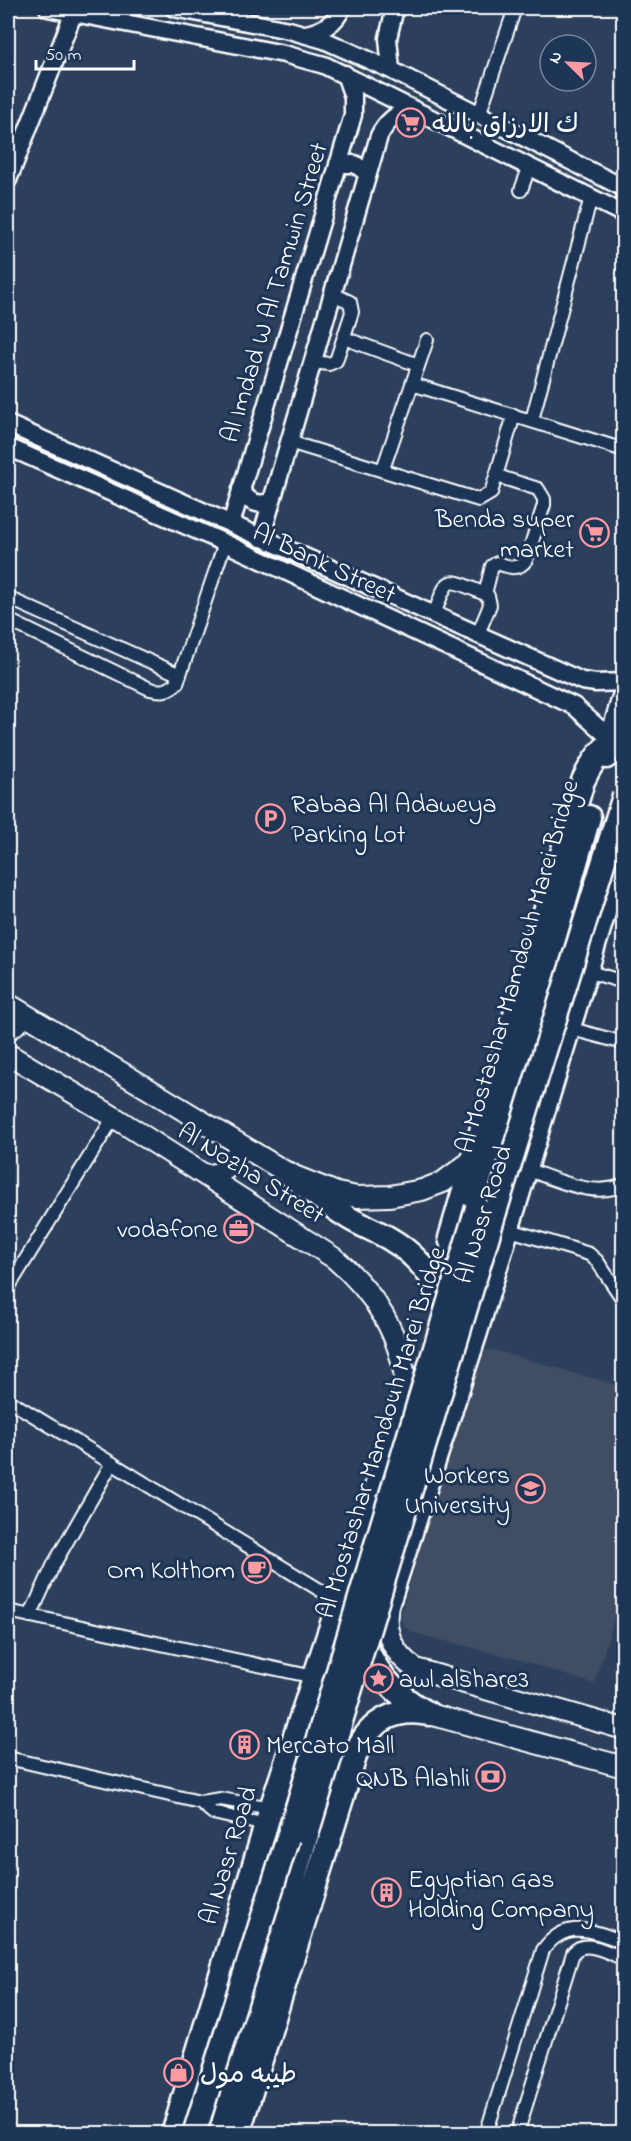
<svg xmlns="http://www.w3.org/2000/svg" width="631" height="2141" viewBox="0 0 631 2141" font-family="'Indie Flower','Playpen Sans Arabic',sans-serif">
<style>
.built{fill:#3f4d64}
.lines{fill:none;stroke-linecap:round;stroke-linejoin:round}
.street-casing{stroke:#fff;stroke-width:16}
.secondary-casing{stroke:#fff;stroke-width:21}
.primary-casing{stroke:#fff;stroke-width:24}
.highway-casing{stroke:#fff;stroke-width:27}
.street{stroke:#1d3557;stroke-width:12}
.secondary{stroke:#1d3557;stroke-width:16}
.primary{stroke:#1d3557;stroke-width:20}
.highway{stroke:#1d3557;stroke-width:22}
.highway-bridge-casing{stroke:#fff;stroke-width:27;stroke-linecap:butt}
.highway-bridge{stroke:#1d3557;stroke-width:22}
.labels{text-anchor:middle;stroke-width:6;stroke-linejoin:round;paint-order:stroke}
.poi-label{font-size:26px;fill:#fff;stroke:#1d3557;text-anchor:start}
.street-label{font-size:26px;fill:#fff;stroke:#1d3557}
</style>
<rect width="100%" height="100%" fill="#2c405d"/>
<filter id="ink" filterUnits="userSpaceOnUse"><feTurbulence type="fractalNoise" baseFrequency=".0167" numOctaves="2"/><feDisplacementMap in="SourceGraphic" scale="12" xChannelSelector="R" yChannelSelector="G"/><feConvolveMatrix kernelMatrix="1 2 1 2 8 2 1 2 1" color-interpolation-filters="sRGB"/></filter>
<g filter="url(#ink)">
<path class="built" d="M491,1349l132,38v203l-29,94 -80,-26 -101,-25 -9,-7 -4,-10 76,-254 6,-10z"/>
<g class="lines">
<defs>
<path id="street" d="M479,115l36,-107
M521,190l8,-22
M344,338l74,27
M313,362l16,2 7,-3 16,-49 -2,-10 -17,-8
M412,384l212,66
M532,420l59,-223
M289,442l190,58 12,-7 23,-78
M383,469l44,-129
M485,594l7,-28 5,-3c12,4 21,8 29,-3l18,-55v-6l-6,-10 -41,-13
M8,598l172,77
M434,615c15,-42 12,-37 51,-21l3,2 2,9 -12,29
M8,620l142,69c12,3 18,2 27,-6l48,-140
M586,971l38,11
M568,1028l56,15
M525,1169c29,9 70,31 99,15
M507,1229l82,25 8,7 27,40
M8,1288l106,-171
M8,1400l330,201
M8,1611l306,66
M30,1616l24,-52 58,-101
M8,1758l192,44 21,-3 50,9
M200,1802l13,11 53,12
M486,2134l57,-184c23,-32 49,-19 81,-8
M517,2134l56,-181c12,-15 36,0 51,6"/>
<path id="secondary" d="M48,8l236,46 40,11 300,149
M174,8l115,22 35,10 67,30 233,118
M306,34c17,-3 29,-11 36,-26
M391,70l-3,-32 7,-30
M338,164h17l13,10
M8,180l66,-168
M8,424l574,257 14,2 28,-1
M8,447l217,96 349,163 37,33
M241,489c6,13 17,18 31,12
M231,524l122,-409v-18l-8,-23
M261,538l118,-402c7,-14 16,-22 31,-27"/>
<path id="primary" d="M8,1004l281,170 48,19 20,4 33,-1 32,-6 21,-8 31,-23
M8,1030l18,-14
M8,1054l106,63 220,141c40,33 69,79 72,132
M206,1175c22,0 25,-12 35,-29
M390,1597c-9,29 0,55 26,72l208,60
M429,1714l195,53"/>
<path id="highway" d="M606,757l18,-60
M289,1174c19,15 39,31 60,44 13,8 28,13 41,21 31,18 50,47 62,79
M477,1208l112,-391
M475,1267c-17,-2 -21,-15 -25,-29l133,-457c7,-15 14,-27 27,-38
M390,1597l86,-265 148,-485
M361,1633c11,36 34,63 67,80
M173,2134l98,-326 89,-269 46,-149c23,-18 42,-8 45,20
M220,2134l87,-300
M238,2134l119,-384c14,-30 40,-43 72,-36"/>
</defs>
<use href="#street" class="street-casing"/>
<use href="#secondary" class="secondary-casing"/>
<use href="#primary" class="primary-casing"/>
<use href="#highway" class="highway-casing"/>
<use href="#street" class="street"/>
<use href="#secondary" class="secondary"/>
<use href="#primary" class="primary"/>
<use href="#highway" class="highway"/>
<defs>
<path id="highway-bridge" d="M307,1834l188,-622 129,-416
M194,2134l96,-303 187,-623"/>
</defs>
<use href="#highway-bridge" class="highway-bridge-casing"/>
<use href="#highway-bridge" class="highway-bridge"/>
</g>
</g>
<defs>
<symbol id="supermarket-ring" viewBox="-11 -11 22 22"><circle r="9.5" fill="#1d3557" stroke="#ff9aa2" stroke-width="1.5"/><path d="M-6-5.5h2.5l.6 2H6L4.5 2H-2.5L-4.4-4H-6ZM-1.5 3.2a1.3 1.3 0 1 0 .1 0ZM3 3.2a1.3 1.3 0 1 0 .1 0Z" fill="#ff9aa2"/></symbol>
<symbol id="parking-ring" viewBox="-11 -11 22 22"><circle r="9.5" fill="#1d3557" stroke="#ff9aa2" stroke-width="1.5"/><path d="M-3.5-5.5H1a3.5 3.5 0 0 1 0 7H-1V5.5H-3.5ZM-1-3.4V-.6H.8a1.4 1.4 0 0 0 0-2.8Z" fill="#ff9aa2"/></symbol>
<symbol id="office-ring" viewBox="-11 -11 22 22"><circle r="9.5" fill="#1d3557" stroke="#ff9aa2" stroke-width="1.5"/><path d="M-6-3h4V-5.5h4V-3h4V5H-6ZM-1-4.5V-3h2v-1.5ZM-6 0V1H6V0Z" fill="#ff9aa2"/></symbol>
<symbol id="university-ring" viewBox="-11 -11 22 22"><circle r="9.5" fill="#1d3557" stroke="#ff9aa2" stroke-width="1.5"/><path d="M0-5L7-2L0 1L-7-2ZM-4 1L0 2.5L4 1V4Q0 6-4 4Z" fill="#ff9aa2"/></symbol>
<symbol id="cafe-ring" viewBox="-11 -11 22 22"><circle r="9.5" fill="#1d3557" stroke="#ff9aa2" stroke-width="1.5"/><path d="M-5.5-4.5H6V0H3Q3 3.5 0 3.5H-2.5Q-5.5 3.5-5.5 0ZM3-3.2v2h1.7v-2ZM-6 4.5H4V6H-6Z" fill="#ff9aa2"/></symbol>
<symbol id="sight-ring" viewBox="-11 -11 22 22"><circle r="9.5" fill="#1d3557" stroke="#ff9aa2" stroke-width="1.5"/><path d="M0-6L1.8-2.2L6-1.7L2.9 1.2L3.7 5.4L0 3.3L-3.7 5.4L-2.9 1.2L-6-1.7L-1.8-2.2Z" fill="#ff9aa2"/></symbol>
<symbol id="building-ring" viewBox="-11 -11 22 22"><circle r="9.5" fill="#1d3557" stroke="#ff9aa2" stroke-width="1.5"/><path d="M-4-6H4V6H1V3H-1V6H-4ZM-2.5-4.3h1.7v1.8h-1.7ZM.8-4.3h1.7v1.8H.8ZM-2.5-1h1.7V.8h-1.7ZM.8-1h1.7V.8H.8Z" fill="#ff9aa2"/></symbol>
<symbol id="bank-ring" viewBox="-11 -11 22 22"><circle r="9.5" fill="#1d3557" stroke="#ff9aa2" stroke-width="1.5"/><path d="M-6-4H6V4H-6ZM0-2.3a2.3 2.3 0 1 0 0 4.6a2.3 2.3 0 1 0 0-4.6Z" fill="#ff9aa2"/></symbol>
<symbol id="shop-ring" viewBox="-11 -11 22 22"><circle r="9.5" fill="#1d3557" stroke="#ff9aa2" stroke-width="1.5"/><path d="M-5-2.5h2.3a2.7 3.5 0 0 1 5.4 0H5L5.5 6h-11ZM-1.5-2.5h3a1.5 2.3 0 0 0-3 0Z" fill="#ff9aa2"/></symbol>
</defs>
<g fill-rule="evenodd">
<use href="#supermarket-ring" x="394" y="106" width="33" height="33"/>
<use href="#supermarket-ring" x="578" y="516" width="33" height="33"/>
<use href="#parking-ring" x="254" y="802" width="33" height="33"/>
<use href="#office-ring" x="222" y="1212" width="33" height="33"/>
<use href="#university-ring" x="514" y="1472" width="33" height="33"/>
<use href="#cafe-ring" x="240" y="1552" width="33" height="33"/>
<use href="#sight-ring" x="362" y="1662" width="33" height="33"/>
<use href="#building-ring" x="228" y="1728" width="33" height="33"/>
<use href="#bank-ring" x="474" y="1760" width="33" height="33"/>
<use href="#building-ring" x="370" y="1876" width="33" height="33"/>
<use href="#shop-ring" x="162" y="2056" width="33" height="33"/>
</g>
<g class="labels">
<g class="poi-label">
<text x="432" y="132">ك الارزاق بالله</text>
<text x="574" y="527" text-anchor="end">Benda super<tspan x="574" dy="30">market</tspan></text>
<text x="291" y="812">Rabaa Al Adaweya<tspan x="291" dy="30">Parking Lot</tspan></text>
<text x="218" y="1237" text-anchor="end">vodafone</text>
<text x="510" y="1483" text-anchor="end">Workers<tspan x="510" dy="30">University</tspan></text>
<text x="235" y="1578" text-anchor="end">Om Kolthom</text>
<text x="399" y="1687">awl alshare3</text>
<text x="266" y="1753">Mercato Mall</text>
<text x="470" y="1786" text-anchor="end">QNB Alahli</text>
<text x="408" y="1887">Egyptian Gas<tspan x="408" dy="30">Holding Company</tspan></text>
<text x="200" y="2082">طيبه مول</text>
</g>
<g class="street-label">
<text transform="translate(273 292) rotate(-73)" y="9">Al Imdad W Al Tamwin Street</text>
<text transform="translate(325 562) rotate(25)" y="9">Al Bank Street</text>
<text transform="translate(516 966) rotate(-74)" y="9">Al Mostashar Mamdouh Marei Bridge</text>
<text transform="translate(252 1172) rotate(32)" y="9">Al Nozha Street</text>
<text transform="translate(482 1214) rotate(-73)" y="9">Al Nasr Road</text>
<text transform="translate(380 1432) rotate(-73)" y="9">Al Mostashar Mamdouh Marei Bridge</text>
<text transform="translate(227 1855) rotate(-73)" y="9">Al Nasr Road</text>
</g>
</g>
<rect width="631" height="2141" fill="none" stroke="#1d3557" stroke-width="30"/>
<rect x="15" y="15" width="601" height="2111" fill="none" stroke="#fff" stroke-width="2" filter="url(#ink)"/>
<g transform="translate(568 63) rotate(294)"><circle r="28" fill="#1d3557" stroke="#77869a" stroke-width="1.5"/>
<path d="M0-4.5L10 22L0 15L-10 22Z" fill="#ff9aa2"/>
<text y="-9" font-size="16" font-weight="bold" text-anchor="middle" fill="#ffffff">N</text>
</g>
<path d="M36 60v9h98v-9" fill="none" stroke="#ffffff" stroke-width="3"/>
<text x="45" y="60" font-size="18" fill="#ffffff" stroke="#1d3557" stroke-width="4.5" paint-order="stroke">50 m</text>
</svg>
